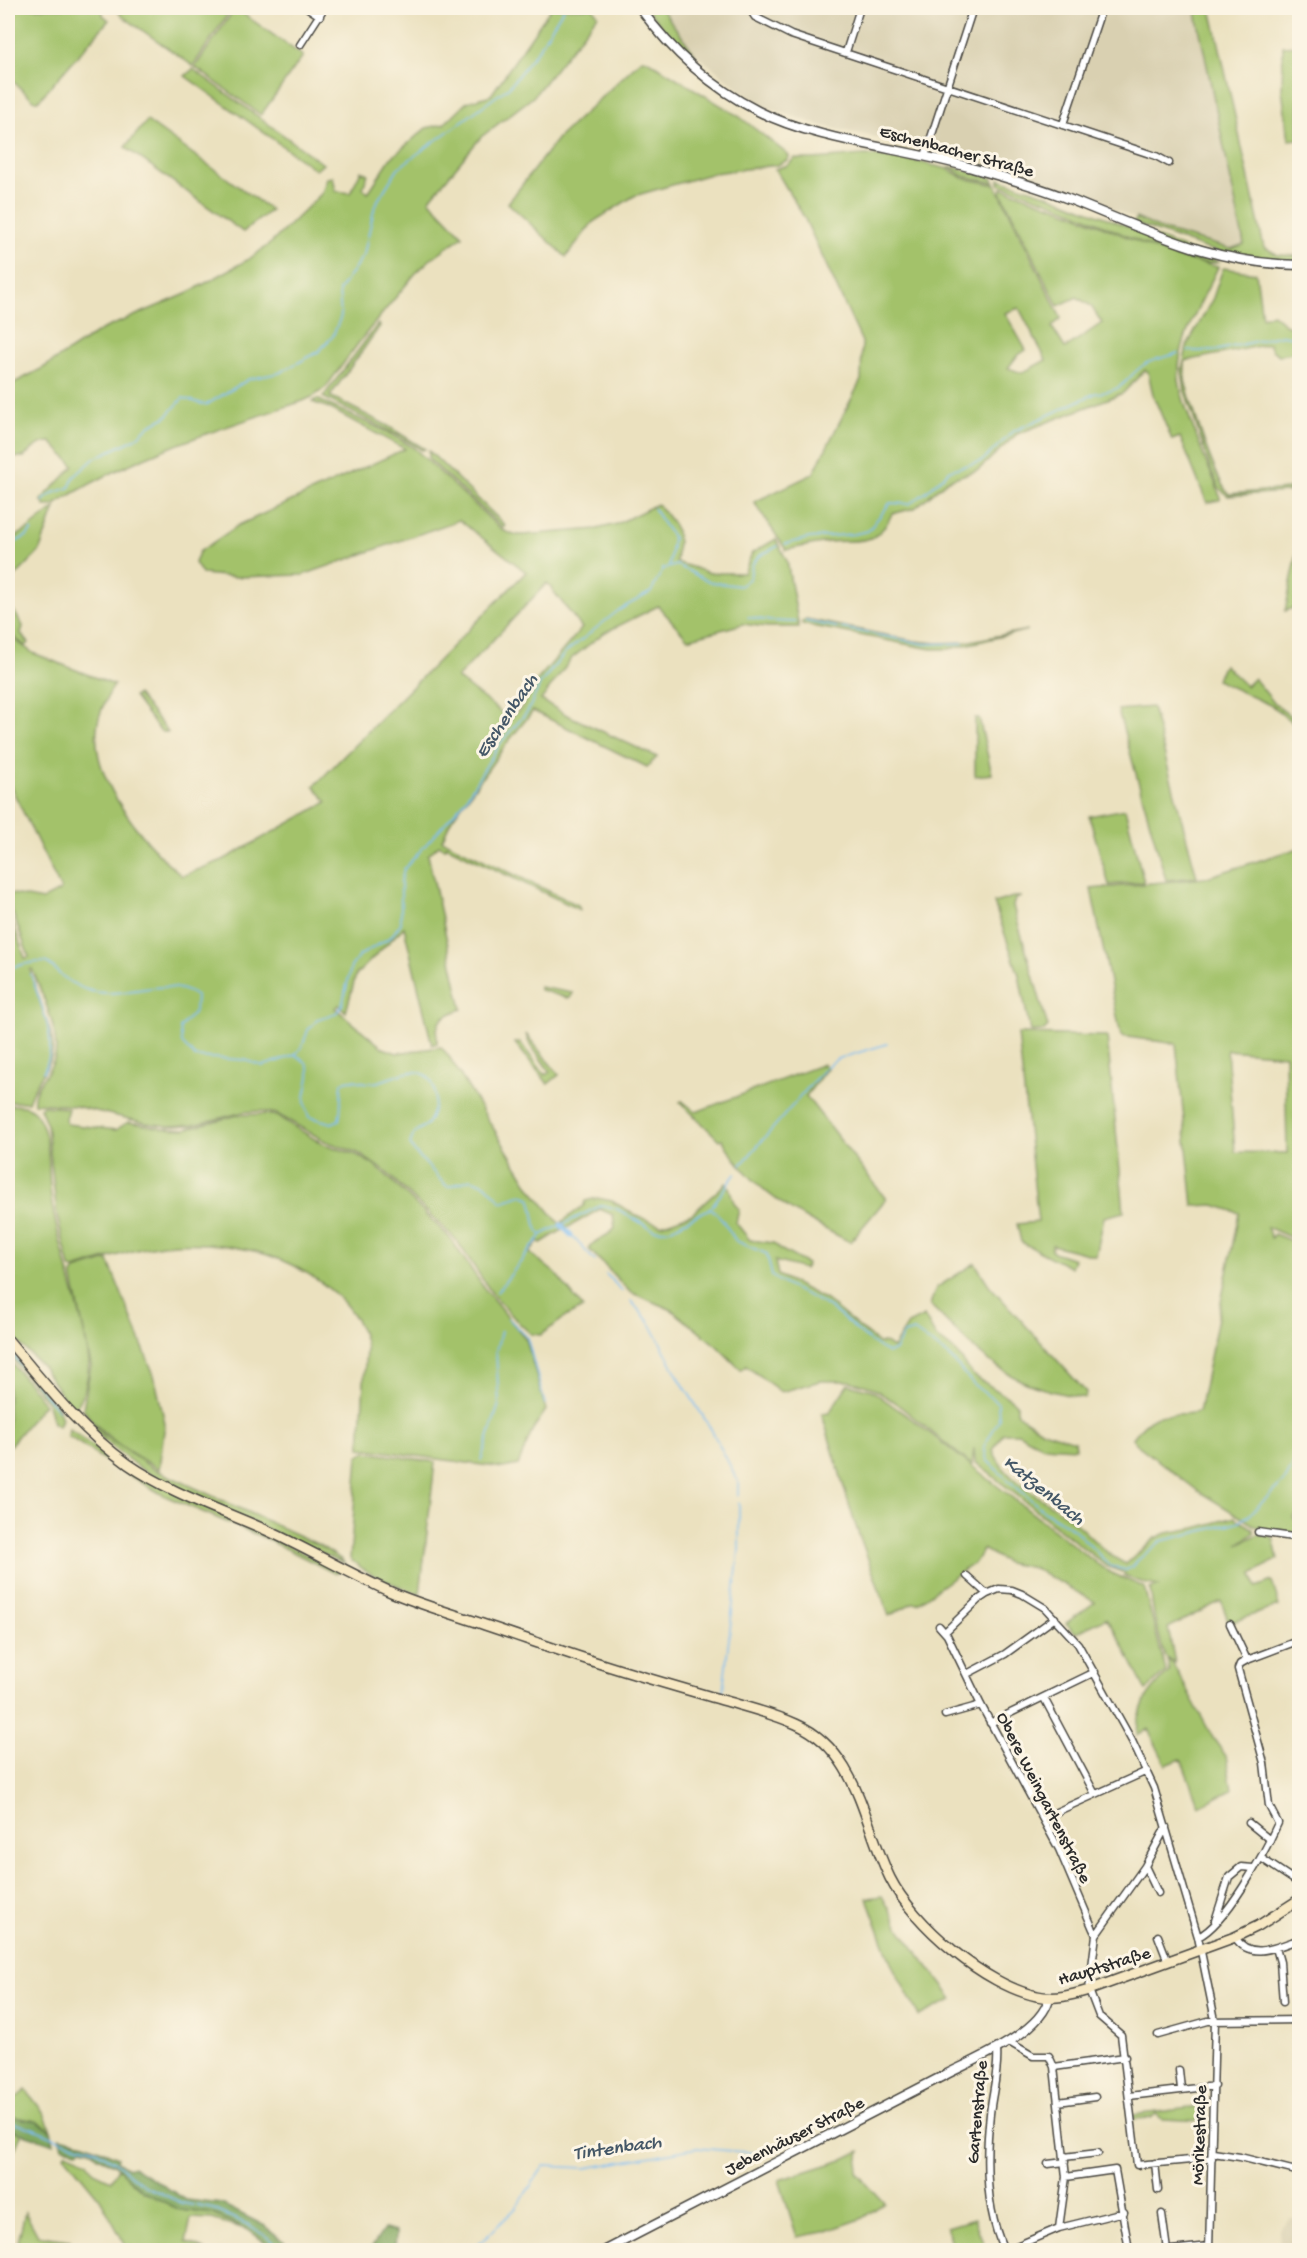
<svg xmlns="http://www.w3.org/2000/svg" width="1307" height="2258" viewBox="0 0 1307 2258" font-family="'Gochi Hand',sans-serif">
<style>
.built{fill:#d9d0b1}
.green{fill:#a3c26a;stroke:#67764a;stroke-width:1.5;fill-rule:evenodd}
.forest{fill:#82a85e;stroke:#566a44;stroke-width:1.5}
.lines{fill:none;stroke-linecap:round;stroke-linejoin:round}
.stream{stroke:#7ebef3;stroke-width:1.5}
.canal{stroke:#7ebef3;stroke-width:5}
.minor-casing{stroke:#484641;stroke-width:9}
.tertiary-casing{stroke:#484641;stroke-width:11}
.secondary-casing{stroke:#484641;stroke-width:12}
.minor{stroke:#fff;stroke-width:6}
.tertiary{stroke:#fff;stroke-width:8}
.secondary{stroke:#f7e8c3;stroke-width:9}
.labels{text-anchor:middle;stroke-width:6;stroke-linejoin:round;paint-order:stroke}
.street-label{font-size:18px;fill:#2b2b2b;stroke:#fcf5e5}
.water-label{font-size:20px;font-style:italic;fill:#445767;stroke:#fcf5e5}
</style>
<rect width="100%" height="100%" fill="#fcf5e5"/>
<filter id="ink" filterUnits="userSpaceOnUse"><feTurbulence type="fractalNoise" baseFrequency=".0167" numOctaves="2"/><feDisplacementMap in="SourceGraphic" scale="12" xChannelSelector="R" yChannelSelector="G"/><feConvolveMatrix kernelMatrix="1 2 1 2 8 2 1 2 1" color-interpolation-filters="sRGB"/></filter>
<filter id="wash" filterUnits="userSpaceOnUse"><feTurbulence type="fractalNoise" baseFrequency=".008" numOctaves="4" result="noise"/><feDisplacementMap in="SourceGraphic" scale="24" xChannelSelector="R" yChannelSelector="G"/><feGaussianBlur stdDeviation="1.35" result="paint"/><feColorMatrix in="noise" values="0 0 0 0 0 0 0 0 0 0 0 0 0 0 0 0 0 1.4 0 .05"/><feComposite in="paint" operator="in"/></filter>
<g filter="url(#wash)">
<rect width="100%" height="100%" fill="#ebe1bf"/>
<path class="built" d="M660,8h535l49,237 -13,4 -68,-19 -98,-41 -149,-43 -97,-21 -59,-20 -66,-52z
M1290,2218l9,1v31h-19l-1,-21z"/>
<path class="green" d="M8,8h94l1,7 6,5 -71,81h-3l-27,-24z
M123,8h109l-39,58 -71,-50 -3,-3z
M235,8l68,48 -42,59 -66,-48z
M551,8h42l5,7 -65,82 -52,40 -52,63 34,36 -31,22 -17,16 -52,63 -37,50 -12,9 -11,5c-86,29 -173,55 -250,105h-8l-4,-6 33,-34 -23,-24c-12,0 -19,7 -27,15h-16v-71l35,-18 58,-38 85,-36 63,-35 22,-16 51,-50 5,-15 6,-1 3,14 14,2 11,-22 7,3 -5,14 5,5 22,-34 36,-31 18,-4 23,-22 24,-7z
M646,8h15l33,45 -1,6 -27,-27z
M1195,8h16l53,239 14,8 21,1v7l-32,-4 -3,2 -57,-12 -73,-26 2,-5 27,12 68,19 13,-5z
M1299,45v94l-10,1 -7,-50 1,-44z
M642,59l5,1 93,57 46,36 3,3 -1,4 -11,5 -63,8 -80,23 -41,26 -27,35 -58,-54 50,-65z
M193,69l130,95 -7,6 -131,-94z
M147,121l124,89 -28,22 -118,-85z
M867,155l52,7 29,7 15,9 33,7 65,133 -9,9 13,21 37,-25 -11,-17 -14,-9 -19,9 -57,-114 1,-4 70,25 99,43 47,11c-15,34 -42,73 -39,112 3,25 16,51 24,75 3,11 18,37 17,46l-13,3 -27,-66 -8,3 -19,-45 -5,-23 -3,-2 -22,23 -106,41 -39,36 -30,10 -33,28 -23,6c-16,34 -32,25 -63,28 -15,2 -29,5 -43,8l-32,-48 59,-28 48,-94 1,-38 -58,-125 -29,-48 13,-4 7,-7c9,4 57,-3 72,-3zM1019,308l27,52 -24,13 -14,-5 9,-12 9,-6 -21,-37z
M948,166l44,12 3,5 -32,-7z
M999,179l52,17 168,66c-32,8 -113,-37 -146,-51 -24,-10 -49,-18 -74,-27z
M1223,268l33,5 6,44 11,-3 12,10 14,6v22l-20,3 -7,-5 -3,-6 -84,17c0,7 -1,16 1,23 6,22 29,97 43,110l70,-6v3l-71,5 -9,-8 -8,-18 -26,-79 -3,-20 5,-25 26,-48z
M378,324l2,2 -50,70 58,30 37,23 -3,1 -27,-16 -72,-37z
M317,399l72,34 25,15 88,82 12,5h9l74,-6 20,-5 40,-20c22,25 23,26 19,58l34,11h34l8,-20 24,-14 11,22 12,66h-32l-24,-3 -55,15 -30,-33 -54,27 -32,25 -31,42 24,14 92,43 -10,10 -114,-56 -26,32 -55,76 -10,21 136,65 2,5 -134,-64 -1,3 -6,-4 -11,10 34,154c-21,8 -27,10 -25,34l-5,2 -28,-118 -48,48 -10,37 -7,-7 -4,3 48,40 14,5 44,-6 7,8 83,134 33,40 -23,14 -3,-2 -8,12 26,21 27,34 -16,8 -26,19 -10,-1 -12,-11 -26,-28 -36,-54 -71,-69 -28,-19 -33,-12 -48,-27 -16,-3 -17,1 -51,13 -25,1 -22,-3 -71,-17 -41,-3c-3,-17 18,-30 21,-47 5,-24 -14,-65 -23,-87l-2,1 21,64 2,13 -3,14 -18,31 -4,10h-20v-192l17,48 4,-1 -21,-57v-7l34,7 19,-10 -53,-109v-146l25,18 81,32c-8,14 -15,27 -17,43 -6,53 47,115 85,148l41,-16 104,-58 -13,-16 212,-214 -67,-52 -156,55 -67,2 -34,-3 -7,-11 4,-11 40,-27 166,-76 -76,-41 -17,-6zM547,583l35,45 -48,56 -11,22 -13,13 -53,-41z
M429,451l76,74 -2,3 -74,-69z
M55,508l-16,44 -31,32v17l15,25 -2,8 8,9 -4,3 -17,-14v-91l19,-11z
M1299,544v62l-14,5 12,-57z
M806,619l109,22 23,2 27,-1 63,-12 -79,19h-18l-129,-25v-3z
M1224,665l22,21 8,-8 21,26 23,18 1,6 -27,-22 -56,-26z
M137,694l31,38h-6l-5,-5 -23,-30z
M1152,707l45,170 -31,3 -48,-170z
M975,718h4l13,56 -17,2z
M1125,809l19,73 -35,3 -20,-69z
M1299,848v393l-32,-14 4,11 3,-4 25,10 1,268 -7,6 6,5v15l-39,-9 -62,-38 -63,-48 -2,-5c22,-32 33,-20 66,-26l40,-199 -25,-8 -21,1 -17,-162 -55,-8 -30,-147 113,-11zM1227,1050l58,5 2,98 -52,-1z
M1013,897h8l-6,2 -2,7 35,121 -4,4h-14l-11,-56 -25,-72z
M539,987l34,6 -3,5h-3l-27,-8z
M526,1034l33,41 -11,9 -33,-41 5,-1 25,33 5,-3 -21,-29z
M1018,1034l89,2 17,176 -20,5 -8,39 -44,-11 -1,6 23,8 -3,9 -50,-26 -4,-18 21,-2z
M823,1064l4,4 -21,28 80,103 -36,43c-54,-28 -97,-49 -128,-103l-3,1 -39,-38 2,-1 14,11z
M8,1105c16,0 25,0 33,17 11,24 6,56 11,82 9,53 30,104 37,158 -1,14 -4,34 -13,45l-7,-1 -27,-40 -34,-34z
M43,1106l25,2 -3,12 2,4 49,6 12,-8 35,6 22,1 53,-14 27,-1 12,2 44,27 36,12 15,9 13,10 65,64 34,50 42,51 20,71 -13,19 -15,36 -15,3 -143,-20 6,-100c-7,-51 -67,-85 -112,-97 -29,-7 -62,-9 -91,-6 -31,4 -59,15 -89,24l-4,-1 -13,-52 -10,-91 -7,-17z
M726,1183c8,8 2,16 13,26l-3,14 14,17 23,3 7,6 27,15 -3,5 -29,-8 3,14 48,25 52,43h7l8,5 15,-24 16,-8 12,21 20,15 17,23 39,25 5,5v9l26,17 32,10 1,7 -34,-2 -24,-13h-15l-10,17c13,34 52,48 79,70 18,15 32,34 54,44l28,-25 13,-6 28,-5 40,-11 18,12 1,4 -16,11 21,-10 14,3 5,22 -26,15 4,13 16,-6 7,25 -50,17 -8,-22 -53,27 7,35 -10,-6 -10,-36 -5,-32 8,-3 -11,-2 -23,-8 1,-3 -19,-7 -131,-104 -1,-14 -2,17 -76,-62 -25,-16 -22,-6h-29l-39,11 -35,-26 -5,4 -23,-23 -46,-37 -42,-18 -41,-43c5,-11 19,-11 26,-21l-2,-13 -13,-6 -33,19 -5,-6 22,-17 1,-4 12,-3 15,3 27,16 22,8 31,-11z
M108,1260l46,115 11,48 -6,46c-27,-15 -60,-34 -76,-61l8,-43 -19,-90 3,-5z
M975,1263l14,22 97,107 -1,6c-20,-3 -50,-10 -67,-19 -34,-17 -61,-48 -88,-74l6,-17z
M8,1347l50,60 4,12 -4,7 -5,-3 -6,-22 -39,-48z
M8,1359l28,33 8,12 -36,44z
M848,1384l23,6 42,30 183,143 15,10 33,14 22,84 -20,20 -28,-55 -12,-18 -30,15 -10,-10 29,-21 -61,-34 -27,-5 -24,-14 -7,12 -58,42h-6l-23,13 -35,-95 -32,-107 7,-1z
M80,1412l26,25 48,32 165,76 23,15 2,3 -174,-77 -32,-19 -34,-27 -25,-24z
M69,1429l47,34 225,108 -7,2 -65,-33 -104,-44 -50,-29 -47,-31z
M365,1452l70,10 -15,132c-24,-9 -51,-18 -70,-35l8,-102z
M1167,1659l6,5 40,74 13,18 6,34 -33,16 -18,-47 -15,6 -18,-36 -11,7c1,-32 11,-42 32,-65z
M882,1896l20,36 51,67 -34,17 -28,-53 -24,-65z
M26,2090l18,23 7,17 -15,-9 -23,-4 -5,-4v-18l4,6z
M1206,2106v13l-3,2 -41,-2 -6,-5 -5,4 -18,1v-4z
M8,2129l14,4 -14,32z
M860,2151l-3,22 27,30 -23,16 -37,13 -27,5 -18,-57 63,-20z
M66,2152l22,9 6,11 17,8 7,-12 24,23 38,19 33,4 35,16 -36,-11 -21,-1 -5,24 20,8h-78l-28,-51 -36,-44z
M25,2212l13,24 32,4 -1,10h-53z
M974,2219l12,31h-34l-5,-23z"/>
<path class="forest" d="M8,2113l5,4 23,4 15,9 3,14 -46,-15z
M60,2137l25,6 33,14 -1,4 11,7 5,-2 53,34 36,4 43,22 30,24h-19l-28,-20 -35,-16 -33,-4 -38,-19 -28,-27 -16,-7 -7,-7 -10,-2 -3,2 -15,-3z
M384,2229l12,3 -1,18h-23v-3z"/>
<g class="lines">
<path class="stream" d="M1188,351h26l68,-16 18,3
M43,501l10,-8 16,-5 5,-11 21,-19 40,-19 15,-14 16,-8 17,-19 23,7 43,-26 30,-6 39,-21 15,-16 8,-20 -2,-25 25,-37 11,-49 23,-37 111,-81 28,-36 27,-43
M653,508l20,30 -4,28
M785,544l25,-6 44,-4 14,-3 22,-28 19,1 16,-11 25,-23 32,-9 32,-30 82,-38c31,-2 28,-15 49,-29 8,-5 23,-7 33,-11
M8,546l19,-10 5,-6
M748,617l22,4 26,1
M805,621l120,23 38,-1
M8,968c10,-2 21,-6 32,-6 11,-1 14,8 22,14 8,6 20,13 29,15 35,9 73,-17 105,5l-1,15 -15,17 2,15 13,14 50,3 18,6 32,-11 7,-8 6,-17 10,-11 18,-6 6,-7 9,-39 8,-11 32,-19 10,-14v-42l3,-12 59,-66 38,-61 27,-31 12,-27 25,-31 54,-43 32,-18 12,-23 14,-4 33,17 30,4 10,-8 2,-13 7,-9 19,-10
M31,974c9,31 30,68 12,98
M295,1055c23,10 12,24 10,43 -1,6 2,13 4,19l23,6 7,-3c3,-13 1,-24 3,-37 11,-8 22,3 35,-1 12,-3 29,-12 41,-10 22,5 20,37 9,52 -3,4 -8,4 -11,8 -3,2 -5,9 -6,12 5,11 9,12 16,20 8,8 13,16 22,23l23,-8 15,6 16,17 20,-7 8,3c6,14 2,25 11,37l61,-30 15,4 37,21h14l43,-22 10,10 15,23 31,13 5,22c17,14 35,17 53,29 23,14 39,36 64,48l6,-3 9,-16 10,-3 35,25 25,29 24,18 1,17 -15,26 3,14 12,12 45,39 30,18 36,37 16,4 6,-3 6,-7 23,-19 77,-19 10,-6 38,-37 14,-27
M741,1165l84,-97 12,-9 50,-15
M712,1206l24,-33
M571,1235l24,26
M606,1274l16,17
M497,1292l44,-56
M631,1301l19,22 29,55 32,51 27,52v14
M508,1318l19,19 18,67
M8,1349l50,61
M481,1460l18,-56 -3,-53 5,-20
M723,1691l16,-141v-47
M8,2122l24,6 34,14 26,6 22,13 31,25 37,17 31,6 38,17 35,24
M473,2250l42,-41 29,-43 42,2 111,-20 72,6"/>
<path class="canal" d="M561,1225l10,10"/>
</g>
</g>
<g filter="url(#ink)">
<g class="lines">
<defs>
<path id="minor" d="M308,8l12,8
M749,8l6,9 36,18 365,121 13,7
M300,45l24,-37
M846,52l14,-44
M1063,124l39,-116
M925,156l48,-148
M1258,1532l42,6
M967,1576l20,18
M1230,1624l17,36
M939,1626l8,9 34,70 78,144 34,80 3,6 -7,55 10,26 22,19 16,130 75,-7
M945,1632l33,-32 9,-6 12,-5 13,1 10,4 23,14 33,36 54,97 22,47 44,149 17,83 -6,230
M967,1674l38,-20 50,-36
M1044,1698l51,96
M945,1715l36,-10
M990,1723l105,-51
M1043,1818l104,-47
M1249,1823l21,17
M1261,1858l39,26
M1145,1866l13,27
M1215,1921l14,-44 12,-10 12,1
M1096,1935l49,-69 21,-39
M1158,1936l10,26
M1198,1937c28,-13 67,-85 80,-114l-9,-17 -5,-43 -26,-94 2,-5 7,-4 53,-20
M1235,1937c15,25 44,9 65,2
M1276,1948l4,14 3,40
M1158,2035l50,-14 92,-1
M1009,2042l24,14h16l5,11 12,110 -7,51
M997,2050c2,21 -5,43 -7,64 -5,45 -5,95 14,136
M1054,2067l71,-10
M1179,2070l2,19
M1129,2096l86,-10
M1058,2102l37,-5
M1213,2153l27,4 60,15
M1064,2157l34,-4
M1155,2163l3,27
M1048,2164l17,-2
M1066,2177l49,-7 14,80
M1162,2214l5,36
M1007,2250l52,-22 65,-16
M1171,2250l38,-4"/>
<path id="tertiary" d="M640,8c32,44 69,78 118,103 61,31 147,37 214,57 31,9 64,18 94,30 82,32 144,66 234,67
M606,2250l337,-174c29,-15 99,-43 106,-78"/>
<path id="secondary" d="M8,1340c37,44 72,90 120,124 42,29 91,45 138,66 42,19 82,43 125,62 30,13 63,22 94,33 42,14 84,29 126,42 38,12 77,23 115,34 23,7 48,13 70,23 62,27 67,99 94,154 23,46 96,108 147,118 18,4 35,-1 52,-6l146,-53 23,-11 42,-27"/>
</defs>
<use href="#minor" class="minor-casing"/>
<use href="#tertiary" class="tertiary-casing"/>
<use href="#secondary" class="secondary-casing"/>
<use href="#minor" class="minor"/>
<use href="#tertiary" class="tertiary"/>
<use href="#secondary" class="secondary"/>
</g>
</g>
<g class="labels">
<g class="street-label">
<text transform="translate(957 150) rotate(15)" y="6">Eschenbacher Straße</text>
<text transform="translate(1045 1797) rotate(63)" y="6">Obere Weingartenstraße</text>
<text transform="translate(1104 1965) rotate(-17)" y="6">Hauptstraße</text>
<text transform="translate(976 2112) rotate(-85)" y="6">Gartenstraße</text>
<text transform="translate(794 2135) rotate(-27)" y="6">Jebenhäuser Straße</text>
<text transform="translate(1198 2135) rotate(-88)" y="6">Mörikestraße</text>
</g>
<g class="water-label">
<text transform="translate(505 715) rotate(-56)" y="7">Eschenbach</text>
<text transform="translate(1045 1489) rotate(39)" y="7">Katzenbach</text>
<text transform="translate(617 2146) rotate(-8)" y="7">Tintenbach</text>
</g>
</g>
<rect width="1307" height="2258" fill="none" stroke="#fcf5e5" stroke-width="30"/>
</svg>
